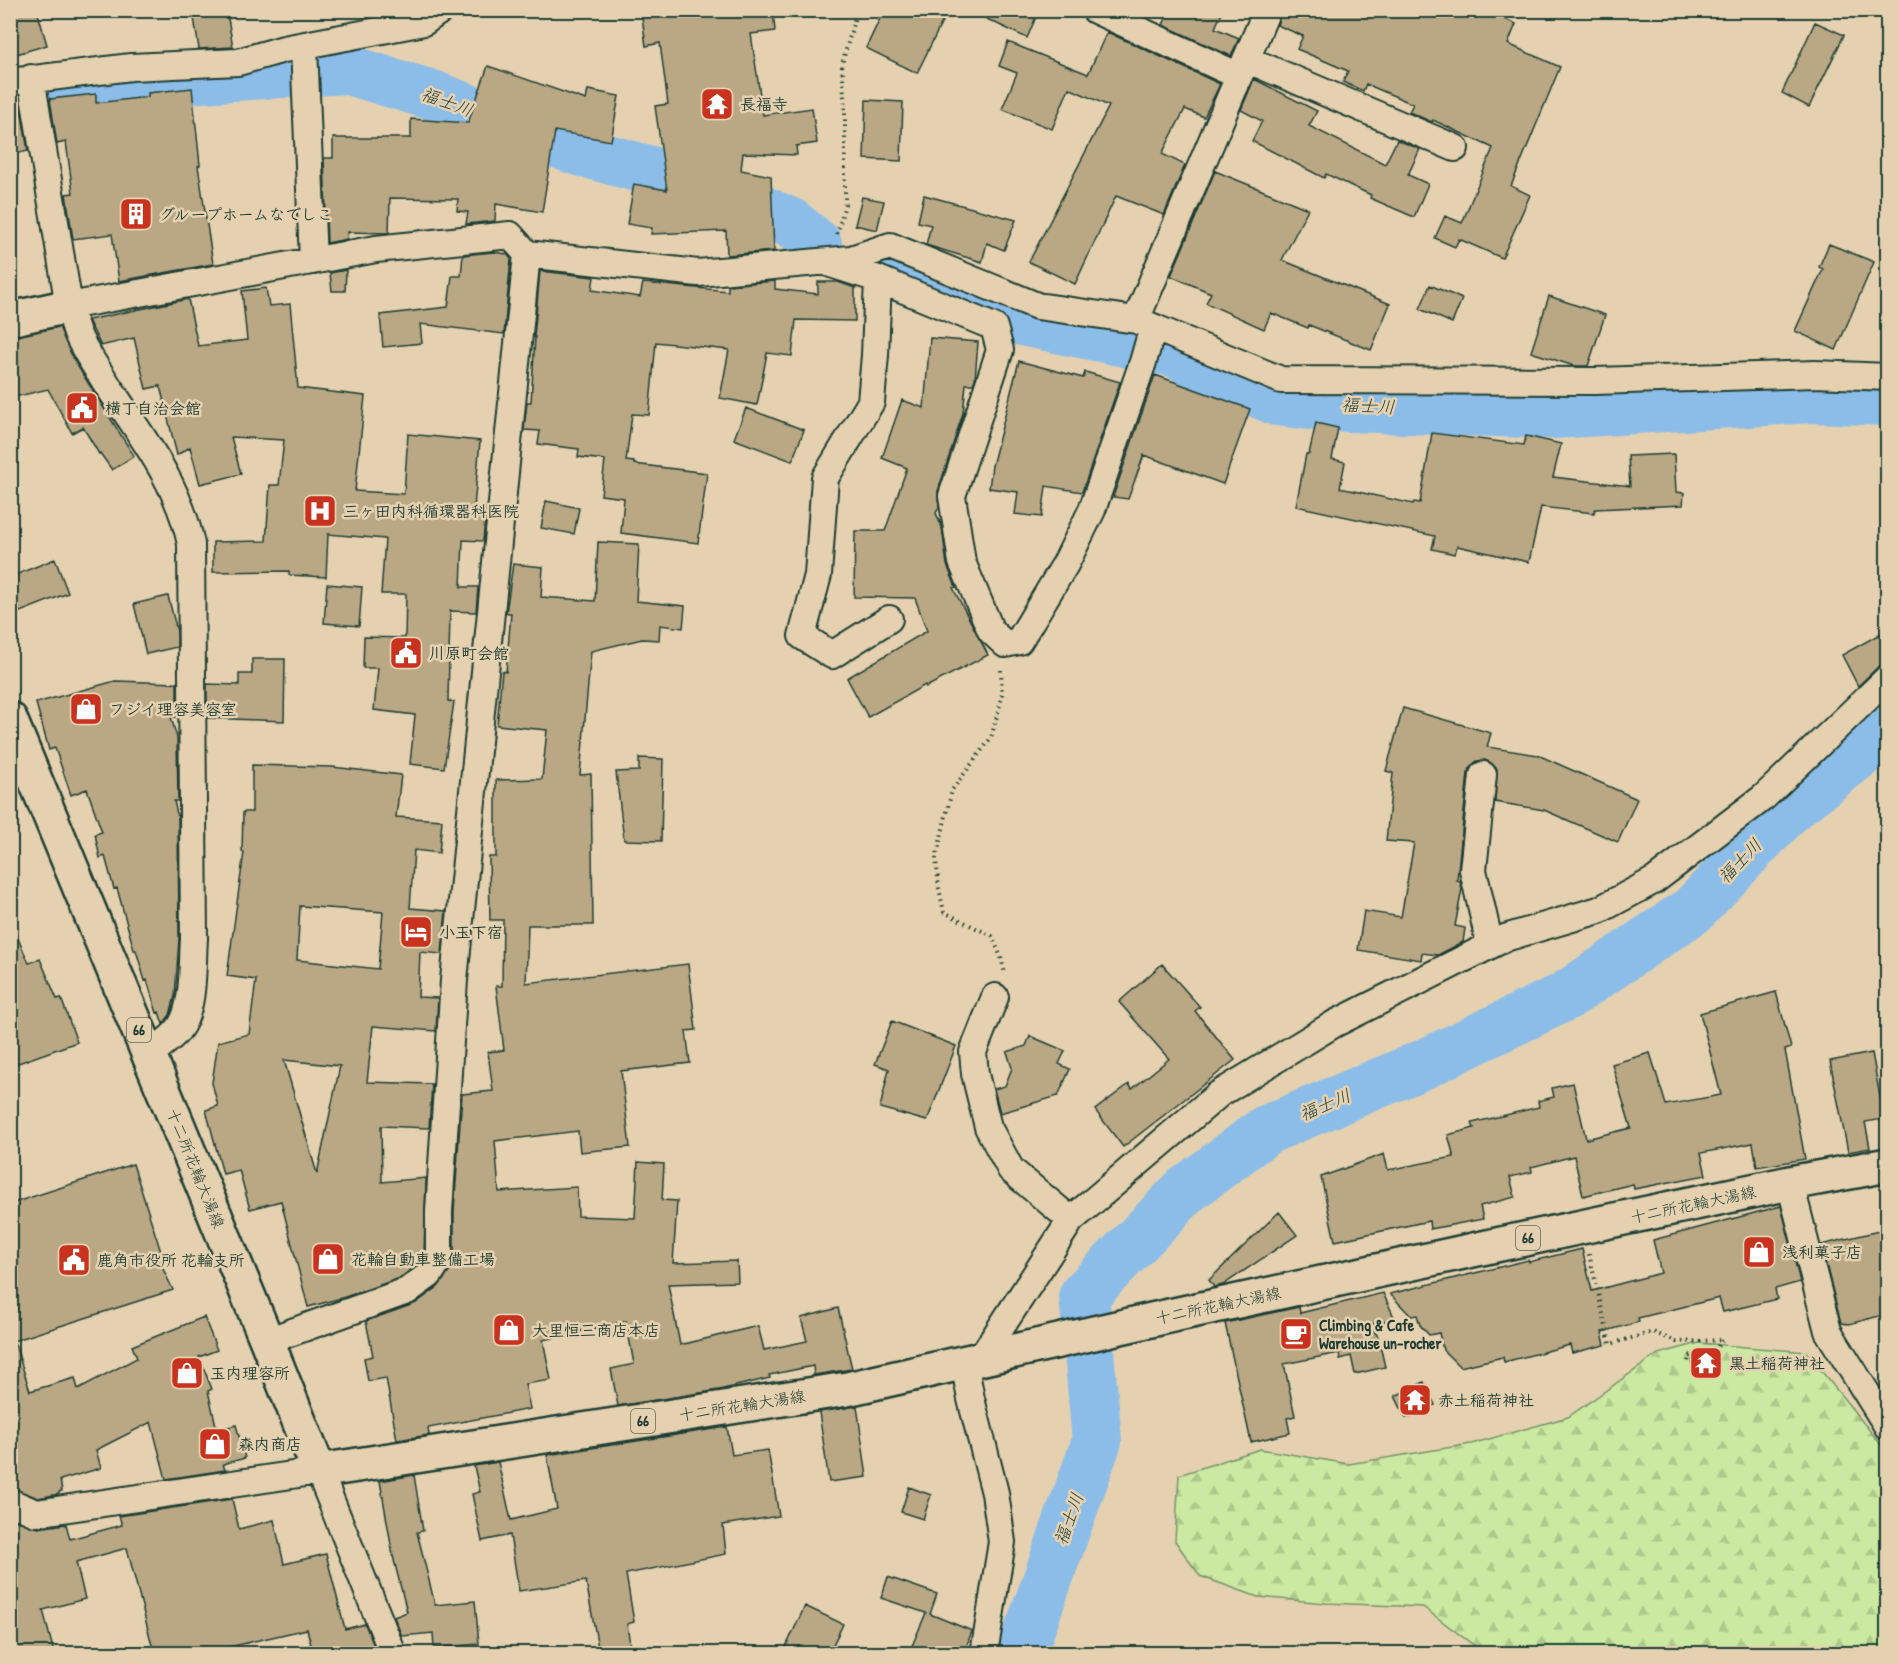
<svg xmlns="http://www.w3.org/2000/svg" width="1898" height="1664" viewBox="0 0 1898 1664" font-family="'Patrick Hand','Klee One',sans-serif">
<style>
.forest{fill:url(#forest-firs);stroke:#75936a;stroke-width:1.5}
.lines{fill:none;stroke-linecap:round;stroke-linejoin:round}
.river{stroke:#8cbde8;stroke-width:50}
.building{fill:#baa885;stroke:#1f3d34;stroke-width:1.5;fill-rule:evenodd}
.street-casing{stroke:#1f3d34;stroke-width:30}
.secondary-casing{stroke:#1f3d34;stroke-width:38}
.primary-casing{stroke:#1f3d34;stroke-width:38}
.path{stroke:#1f3d34;stroke-width:4;stroke-dasharray:1.5 4.5;stroke-linecap:butt}
.street{stroke:#e5d1af;stroke-width:26}
.secondary{stroke:#e5d1af;stroke-width:33}
.primary{stroke:#e5d1af;stroke-width:33}
.labels{text-anchor:middle;stroke-width:5;stroke-linejoin:round;paint-order:stroke}
.shield{fill:#e5d1af;stroke:#5a6959;stroke-width:1.5}
.shield-label{font-size:15px;font-weight:bold;fill:#1f3d34}
.poi-label{font-size:16px;font-weight:bold;fill:#1f3d34;stroke:#e5d1af;text-anchor:start}
.street-label{font-size:16px;fill:#1f3d34;stroke:#e5d1af}
.water-label{font-size:18px;font-style:italic;fill:#24433d;stroke:#e5d1af}
</style>
<defs>
<pattern id="forest-firs" width="22" height="20" patternUnits="userSpaceOnUse" patternTransform="scale(1.5)"><rect width="22" height="20" fill="#cbe9a1"/><path d="M5 1l3.5 6h-7zM16 11l3.5 6h-7z" fill="#aec98b"/></pattern>
</defs>
<rect width="100%" height="100%" fill="#e5d1af"/>
<filter id="ink" filterUnits="userSpaceOnUse"><feTurbulence type="fractalNoise" baseFrequency=".0167" numOctaves="2"/><feDisplacementMap in="SourceGraphic" scale="12" xChannelSelector="R" yChannelSelector="G"/><feConvolveMatrix kernelMatrix="1 2 1 2 8 2 1 2 1" color-interpolation-filters="sRGB"/></filter>
<g filter="url(#ink)">
<path class="forest" d="M1699,1343l107,9 81,100v201h-410l-1,-6 -53,-40 -97,-4 -68,-6 -58,-21 -25,-35 4,-66 81,-26 89,15 122,-20 97,-27 90,-63z"/>
<g class="lines">
<path class="river" d="M54,87l292,-18 89,27 140,54 134,37 82,36 26,21
M900,278l122,43 152,31 51,27 52,22 41,5 234,8 261,-16 75,3
M1021,1654l76,-213 -13,-146 102,-105 80,-60 156,-65 144,-69 127,-86 98,-103 97,-75"/>
</g>
<path class="building" d="M10,10h27l10,35 -37,11z
M641,10h132l2,21 -24,3 12,81 49,-7 5,35 -21,3 1,9 -54,-2 -2,17 30,6 3,75 -47,4 -1,-24 -75,3 1,-6 -25,-4 7,-40 33,6 -12,-84 13,-2 -8,-61 -14,3z
M884,10h64l-31,63 -51,-25z
M968,10h71l-12,28z
M1170,10h53l-8,18 24,10 -8,18 -68,-31z
M1282,10h201l33,14 -8,20 52,23 -49,119 19,9 -28,63 -43,-19 -4,8 -20,-9 10,-22 17,7 31,-75 -60,-28 -1,2 -23,-10 4,-8 -47,-20 -3,7 -20,-9 5,-11 -51,-22 6,-13 -26,-11z
M227,13l6,34 -34,2 -5,-31z
M1815,22l29,13 -35,72 -27,-14z
M1107,32l113,52 -16,33 -19,-8 -23,45 23,11 -21,50 -48,-19 -41,88 -46,-22 80,-156 -40,-18 -17,41 -50,-20 15,-36 -18,-7 9,-24 80,32z
M488,66l98,34 2,-10 31,6 -8,45 -56,-10 -13,81 -46,-8 -1,17 -29,3 2,-12 -11,-1 1,-12 -68,-1 -1,35 -41,-1 -1,7 -20,4 -3,-85h9v-20h78v-19l57,4z
M1254,79l63,32 -8,15 76,38 12,-24 23,9 -12,26 20,9 -14,33 -44,-19 1,-3 -45,-21 -2,4 -72,-37 10,-20 -21,-11z
M192,88l8,77 -2,1 15,98 -94,17 -7,-47 -39,5 -7,-45 7,-1 -7,-51 -9,2 -7,-45 46,-5v9l52,-6v-4z
M866,100l37,2 -2,59 -37,-2z
M20,103l8,48 -18,4v-50z
M1215,171l93,38 -26,51 108,44 -19,46 -62,-25 -1,3 -37,-15 -7,16 -58,-26 5,-10 -40,-17z
M924,195l92,25 -12,30 -17,-7 -5,19 -56,-17 5,-20 -13,-3z
M862,197l22,4 -7,29 -22,-5z
M1829,244l45,18 -38,88 -41,-19 28,-62 -4,-2z
M493,252l14,2 4,5 -7,75 -84,-10 2,19 -39,4 -3,-32 68,-8 4,-31h9l2,-21z
M346,270l-1,21h-13l-2,-18z
M540,271l54,6 -2,13 48,7 3,-14 85,8v-6l47,-4v8l43,5v-12h20l17,6v33l-59,-1 -4,36 -25,-3 -10,52 -37,-7 9,-48 -73,-8 -7,73 -17,-1 -6,47 8,1v2l73,9 -9,70 -77,-10 3,-35 -23,-3 4,-35 -27,-3 1,-8 -41,-5 2,-13 -16,-1 3,-28h4l4,-65h-1z
M1430,285l32,14 -10,24 -32,-14z
M266,288l3,18 21,-2 8,84 67,8 -10,95 49,3 4,-60 72,7 -6,67h12l-3,33 -20,-1 -2,47h17l-2,25 -26,-1 -2,90 6,1 -10,66 -34,-4 5,-49 -41,-5 4,-42h-15l1,-31 41,1 1,-44h-25l4,-55 -57,-5 -2,43 -37,-2v-4l-76,1v-30l53,-1 4,-56h9l5,-45 -53,-3 10,37 -41,10 -10,-37 -13,8 -17,-69 -14,3 -12,-51 -33,8 -13,-26 100,-21 10,47 49,-6 -5,-49z
M1549,296l56,19 -17,51h-14l-43,-14z
M59,327l16,35 59,94 -22,14 -12,-17 -1,1 -16,-27 -11,6 -24,-44 -38,9v-61z
M930,338l48,4 -3,37 -2,5h-7l-3,29 -25,78 1,16 -3,6 6,15 5,37 9,22 -3,1 35,67 -62,32 -1,-2 -57,32 -21,-39 80,-47 -12,-33 -61,-1 1,-66h30l22,-63 -25,-10 20,-58 22,8z
M1019,361l64,17 2,-6 35,10 -38,110 -36,-6 -4,31 -27,-3 3,-22 -29,-4 3,-22z
M1155,375l95,34 -27,75 -79,-29 -16,44 -15,-2z
M746,408l58,22 -12,31 -58,-22z
M1316,423l22,5 -6,31 13,3 -5,26 73,16 1,-2 6,1 12,-70 92,12 2,-9 35,8 -8,33 77,9 -2,-30 46,-2 2,38 8,1 -1,12 -88,4 -1,4 -53,-6 -12,55 -72,-16 -2,8 -23,-5 3,-13 -139,-30 10,-52h3z
M546,501l33,7 -5,26 -33,-6z
M598,542l41,2 -3,57 49,5 -2,22 -23,-3 -1,15 -17,-1 -51,12 -11,124 11,-1 2,151h-65l-2,58 162,-19 8,66 -10,1 4,32 -69,8 9,76 -50,5 -2,-21 -83,10 4,51 78,-5 1,29 57,2 3,-56 26,2 -2,36 15,1 -4,62 64,-2 1,21 -70,2 12,61 78,-19 6,24 43,-9 -6,-23 37,-10 14,61 -38,6 -1,-9 -44,9 1,3 -51,12 -101,16 -7,-37 23,-5 -8,-43 -83,19 8,40 -26,4 5,25 -102,19 1,7 -32,5 -11,-62 -18,3 -4,-23 9,-2 -7,-35 50,-18 22,-16 14,-19 2,-8v-49l8,-117 31,-3 -5,-39 16,-2 -8,-64h6l1,-66h-13l-1,-63h7v-77l46,-1 5,-49 -50,-5 5,-54 4,1 5,-59h-5l7,-49 30,3 -2,30 54,4z
M55,559l13,34 -58,23v-39z
M327,584l35,3 -3,39 -35,-3z
M168,596l9,35v16l-31,7 -12,-50z
M1887,630v33l-9,4 -20,19 -16,-31z
M252,659h33l-1,62 -77,-3v-34l32,1v-11h13z
M115,681l62,2v34h-6l6,21 1,63h-4l4,17 1,121 -4,57 -5,19 -7,9 -4,-12 -2,1 -10,-33 -2,1 -9,-31h-2l-17,-62 -3,1 -9,-33 -5,2 -5,-24 7,-2 -15,-43 -16,6 -16,-47 -6,2 -13,-47z
M1403,708l88,25 -4,14 51,8 99,44 -19,43 -74,-32 -49,-8 2,-33 -6,-6 -6,-3 -8,1 -6,5 -3,7 -11,107 3,1 2,8 -7,37 10,2 -2,14 -25,13 -16,-2 -1,7 -63,-10 6,-39 37,6 13,-74 -28,-2 7,-68 -7,-2z
M639,758l24,1 -2,82 -37,-1 -8,-68 23,-1z
M252,765l80,2 69,8 -5,42 46,3 -3,33 -25,-3 -4,58 36,3 -4,43 -22,-2 -2,45 20,1 -2,33 -63,-5 -6,56 65,2 -3,44 -48,-2 1,56 44,-4 -2,77 -6,9 -18,14 -55,19 -37,10 -27,-106 -31,8 -11,-39 -16,4 -17,-64 12,-4 -6,-23 6,-41 31,-8 7,-54 -29,-4 17,-124h-2l1,-40h9zM300,906l83,6 -5,57 -81,-9zM284,1060l56,6 -23,108z
M10,921l19,42 11,-4 17,40 4,-1 16,44 -67,24z
M1162,964l38,43 -5,4 40,49 -112,87 -28,-37 34,-26 3,5 37,-30 -50,-57z
M1776,992l15,56 -6,2 20,109 -48,8 -4,-24 -52,10 5,22 -72,14 -1,-5 -50,12 -9,-40 -43,11 1,5 -22,5 5,20 -35,9 3,13 -53,10 -1,-8 -94,20 -14,-64 63,-23 4,16 66,-13 -6,-22 26,-7 -2,-5 67,-16 -1,-6 16,-4 -2,-9 21,-5 13,56 45,-11 -19,-64 38,-11 16,52 55,-10 -21,-82z
M892,1021l64,25 -29,75 -47,-13 9,-39 -14,-5z
M1030,1036l35,15 -6,13 11,5 -12,27 -58,17 -6,-24 11,-3 7,-18 -5,-16 19,-6z
M1872,1053l12,66 -19,3 5,26 -22,4 -18,-91z
M133,1164l28,88 -5,2 17,36 -163,52v-138z
M1781,1206l19,76 -25,7 2,10 -54,13 -4,-14 -81,20 1,4 -37,10 3,13 -33,8 -2,-8 -66,17 -1,-5 -43,10 -17,-17 -4,-17 -10,2 -9,-10 -3,-10 -6,1 -21,-22 138,-34 1,2 53,-13 10,42 69,-18 -8,-33z
M1279,1212l18,23 -74,50 -9,2 -5,-7z
M1887,1229v85l-38,10 -8,-1 -20,-78z
M1383,1293l12,26 -26,6 9,11 7,31 -30,7 -4,-18 -11,3 -1,-6 -55,11 11,52 -8,2 3,15 -39,9 -26,-119 74,-16 1,6z
M204,1317l13,33 -18,7 13,32 -4,2 9,39 19,-5 9,33 -22,6 2,6 -59,9 -15,-57 -55,28 5,18 -41,12 2,11 -3,1v2l-21,4 -28,-11v-142l5,-1 15,47 45,-13 3,11 59,-31 -5,-12z
M1424,1382l11,23 -29,13 -11,-22z
M857,1406l10,71 -38,5 -10,-70z
M727,1427l5,28 36,-5 11,66 -56,9 3,29 -100,20 8,48 -7,2 4,29h-32l-13,-72 -67,10 -9,-56 -28,6 -10,-47 8,-2 -6,-26 24,-4 13,58 46,-11 -10,-54z
M414,1475l9,56 -6,1 18,73 40,-4 4,43 -45,4 -1,-15 -31,3 -8,-19 13,-5 -14,-56 -13,-75z
M909,1487l22,8 -8,24 -22,-7z
M232,1499l7,30 35,-9 10,44 42,-10 19,75 20,-5 12,29h-64l-6,-24 -78,18 -9,6h-66l-27,-105 -51,14 9,37 -42,11 11,43h-44v-135l28,10 28,-4 4,15 52,-14 -3,-9z
M888,1577l49,17 -7,20 42,17 -8,22h-55l17,-40 -45,-15z
M805,1606l38,18 -14,29h-46z"/>
<g class="lines">
<defs>
<path id="street" d="M1095,10l144,66
M304,46l9,215
M1246,59l209,89
M31,78l38,228c2,9 5,18 8,27 8,20 22,38 33,56 33,49 69,96 81,155l3,395c-2,25 1,70 -16,91 -7,9 -19,17 -29,24
M10,82l121,-15 107,-5 46,-13 140,-27 17,-12
M831,264l47,15 116,48 6,23 -48,146 10,66 29,69 14,13 14,-3 47,-78 26,-53 51,-148 10,-35
M878,279l-3,76 -4,47 -46,76 -7,97 -16,61 30,19 57,-36
M69,306l307,-57 134,-14 17,19 171,19 153,-14 39,-13 147,60 99,14 145,60 314,1 220,-7 73,3
M1136,320l131,-310
M1483,775l-10,95 17,75
M995,997l-22,55 2,22 13,53 23,43 60,50
M1790,1183l38,148 60,96
M267,1341l140,-50 22,-16 10,-15v-49l15,-231 73,-726
M981,1358l90,-138 148,-126 115,-70 171,-86 94,-28 56,-30 109,-83 124,-119
M964,1362l7,37 24,94 7,49 -18,112
M10,1502l26,11 283,-42 74,183"/>
<path id="secondary" d="M10,319l59,-13"/>
<path id="primary" d="M10,719l257,622 52,130 528,-82 322,-73 327,-71 294,-62 98,-18"/>
</defs>
<use href="#street" class="street-casing"/>
<use href="#secondary" class="secondary-casing"/>
<use href="#primary" class="primary-casing"/>
<path class="path" d="M837,234l8,-30v-93l-3,-47 15,-54
M1001,670l1,27 -11,41 -39,52 -16,69 3,29 5,24 48,24 9,21 4,17
M1589,1254l21,90 43,-12 23,10 47,-2 -8,9 -26,7 -1,6h9"/>
<use href="#street" class="street"/>
<use href="#secondary" class="secondary"/>
<use href="#primary" class="primary"/>
</g>
</g>
<defs>
<symbol id="temple-square" viewBox="-11 -11 22 22"><rect x="-9" y="-9" width="18" height="18" rx="4" fill="#c8321e" stroke="#e5d1af"/><path d="M0-6L5-2H3V0L6.5 2.5H4V6H1.5V3h-3V6H-4V2.5H-6.5L-3 0V-2H-5Z" fill="#fff"/></symbol>
<symbol id="building-square" viewBox="-11 -11 22 22"><rect x="-9" y="-9" width="18" height="18" rx="4" fill="#c8321e" stroke="#e5d1af"/><path d="M-4-6H4V6H1V3H-1V6H-4ZM-2.5-4.3h1.7v1.8h-1.7ZM.8-4.3h1.7v1.8H.8ZM-2.5-1h1.7V.8h-1.7ZM.8-1h1.7V.8H.8Z" fill="#fff"/></symbol>
<symbol id="civic-square" viewBox="-11 -11 22 22"><rect x="-9" y="-9" width="18" height="18" rx="4" fill="#c8321e" stroke="#e5d1af"/><path d="M-.6-6.5H3V-4.5H.6V-3L4-1V1h2V6H-6V1h2V-1L-.6-3ZM-1.2 2.5V6h2.4V2.5Z" fill="#fff"/></symbol>
<symbol id="hospital-square" viewBox="-11 -11 22 22"><rect x="-9" y="-9" width="18" height="18" rx="4" fill="#c8321e" stroke="#e5d1af"/><path d="M-5-5h3v3.5h4V-5h3V5h-3V1.5h-4V5h-3Z" fill="#fff"/></symbol>
<symbol id="shop-square" viewBox="-11 -11 22 22"><rect x="-9" y="-9" width="18" height="18" rx="4" fill="#c8321e" stroke="#e5d1af"/><path d="M-5-2.5h2.3a2.7 3.5 0 0 1 5.4 0H5L5.5 6h-11ZM-1.5-2.5h3a1.5 2.3 0 0 0-3 0Z" fill="#fff"/></symbol>
<symbol id="hotel-square" viewBox="-11 -11 22 22"><rect x="-9" y="-9" width="18" height="18" rx="4" fill="#c8321e" stroke="#e5d1af"/><path d="M-6-4.5h1.5V1H6V5H4.5V3h-9V5H-6ZM-4 0a1.8 1.8 0 1 1 3.6 0ZM.5 0V-2.5h3Q6-2.5 6 0Z" fill="#fff"/></symbol>
<symbol id="cafe-square" viewBox="-11 -11 22 22"><rect x="-9" y="-9" width="18" height="18" rx="4" fill="#c8321e" stroke="#e5d1af"/><path d="M-5.5-4.5H6V0H3Q3 3.5 0 3.5H-2.5Q-5.5 3.5-5.5 0ZM3-3.2v2h1.7v-2ZM-6 4.5H4V6H-6Z" fill="#fff"/></symbol>
</defs>
<g fill-rule="evenodd">
<use href="#temple-square" x="698" y="85" width="38" height="38"/>
<use href="#building-square" x="117" y="195" width="38" height="38"/>
<use href="#civic-square" x="63" y="389" width="38" height="38"/>
<use href="#hospital-square" x="301" y="492" width="38" height="38"/>
<use href="#civic-square" x="387" y="634" width="38" height="38"/>
<use href="#shop-square" x="67" y="690" width="38" height="38"/>
<use href="#hotel-square" x="397" y="913" width="38" height="38"/>
<use href="#shop-square" x="1740" y="1233" width="38" height="38"/>
<use href="#shop-square" x="309" y="1240" width="38" height="38"/>
<use href="#civic-square" x="55" y="1241" width="38" height="38"/>
<use href="#shop-square" x="490" y="1311" width="38" height="38"/>
<use href="#cafe-square" x="1277" y="1315" width="38" height="38"/>
<use href="#temple-square" x="1687" y="1344" width="38" height="38"/>
<use href="#shop-square" x="168" y="1354" width="38" height="38"/>
<use href="#temple-square" x="1396" y="1381" width="38" height="38"/>
<use href="#shop-square" x="196" y="1425" width="38" height="38"/>
</g>
<g class="labels">
<g class="shield">
<rect x="127" y="1018" width="24" height="24" rx="4.5"/>
<rect x="1516" y="1226" width="24" height="24" rx="4.5"/>
<rect x="631" y="1409" width="24" height="24" rx="4.5"/>
</g>
<g class="shield-label">
<text x="139" y="1035">66</text>
<text x="1528" y="1243">66</text>
<text x="643" y="1426">66</text>
</g>
<g class="poi-label">
<text x="740" y="110">長福寺</text>
<text x="159" y="220">グループホームなでしこ</text>
<text x="105" y="414">横丁自治会館</text>
<text x="343" y="517">三ヶ田内科循環器科医院</text>
<text x="429" y="659">川原町会館</text>
<text x="109" y="715">フジイ理容美容室</text>
<text x="439" y="938">小玉下宿</text>
<text x="1782" y="1258">浅利菓子店</text>
<text x="351" y="1265">花輪自動車整備工場</text>
<text x="97" y="1266">鹿角市役所 花輪支所</text>
<text x="1319" y="1331">Climbing &amp; Cafe<tspan x="1319" dy="18">Warehouse un-rocher</tspan></text>
<text x="532" y="1336">大里恒三商店本店</text>
<text x="1729" y="1369">黒土稲荷神社</text>
<text x="210" y="1379">玉内理容所</text>
<text x="1438" y="1406">赤土稲荷神社</text>
<text x="238" y="1450">森内商店</text>
</g>
<g class="street-label">
<text transform="translate(196 1168) rotate(68)" y="6">十二所花輪大湯線</text>
<text transform="translate(1693 1204) rotate(-12)" y="6">十二所花輪大湯線</text>
<text transform="translate(1218 1305) rotate(-12)" y="6">十二所花輪大湯線</text>
<text transform="translate(742 1405) rotate(-9)" y="6">十二所花輪大湯線</text>
</g>
<g class="water-label">
<text transform="translate(447 102) rotate(20)" y="6">福士川</text>
<text transform="translate(1368 406) rotate(3)" y="6">福士川</text>
<text transform="translate(1740 861) rotate(-46)" y="6">福士川</text>
<text transform="translate(1325 1105) rotate(-23)" y="6">福士川</text>
<text transform="translate(1069 1519) rotate(-70)" y="6">福士川</text>
</g>
</g>
<rect width="1898" height="1664" fill="none" stroke="#e5d1af" stroke-width="36"/>
<rect x="18" y="18" width="1862" height="1628" fill="none" stroke="#1f3d34" stroke-width="2" filter="url(#ink)"/>
</svg>
